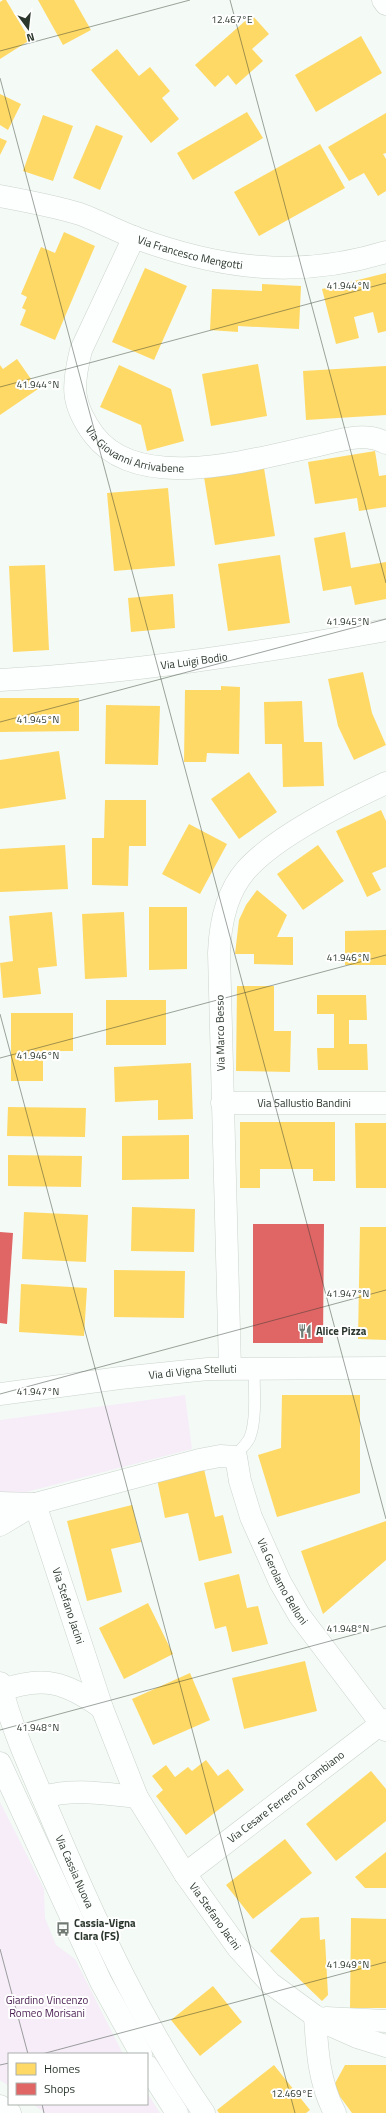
<svg xmlns="http://www.w3.org/2000/svg" width="386" height="2113" viewBox="0 0 386 2113" font-family="'Titillium Web',sans-serif">
<style>
.green{fill:#f6edf9}
.homes{fill:#ffd966}
.shops{fill:#e06666}
.lines{fill:none;stroke-linecap:round;stroke-linejoin:round}
.lane-casing{stroke:#cbd4cc;stroke-width:12}
.street-casing{stroke:#cbd4cc;stroke-width:23}
.secondary-casing{stroke:#cbd4cc;stroke-width:23}
.primary-casing{stroke:#cbd4cc;stroke-width:23}
.lane{stroke:#fdfefe;stroke-width:11}
.street{stroke:#fdfefe;stroke-width:22}
.secondary{stroke:#fdfefe;stroke-width:22}
.primary{stroke:#fdfefe;stroke-width:22}
.ticks{fill:none;stroke:#2b372d;stroke-width:1;stroke-opacity:0.45}
.labels{text-anchor:middle;stroke-width:4;stroke-linejoin:round;paint-order:stroke}
.street-label{font-size:11px;fill:#2b372d;stroke:#fff}
.poi-label{font-size:11px;font-weight:bold;fill:#2b372d;stroke:#fff;text-anchor:start}
.park-label{font-size:11px;fill:#481c50;stroke:#fff}
.ticks-label{font-size:10px;text-anchor:middle;fill:#2b372d;stroke:#fff;stroke-width:4;stroke-linejoin:round;paint-order:stroke}
</style>
<rect width="100%" height="100%" fill="#f4faf5"/>
<path class="green" d="M185,1395l7,54 -177,46 -15,-1v-74z
M0,1802l44,87 1,29 11,27 19,14 48,95h-114v32l-9,-6z
M147,2093l13,20h-115l-12,-9h114z"/>
<path class="homes" d="M3,0h3l24,40 -30,19v-57z
M38,0h36l17,30 -28,15z
M252,15l17,19 -17,15 11,12 -27,24 -8,-10 -13,12 -20,-22z
M361,36l21,37 -66,39 -21,-37z
M117,49l22,27 11,-9 20,24 -8,7 17,21 -28,24 -60,-73z
M0,94l21,10 -13,26 -8,-5z
M247,112l16,26 -70,42 -16,-27z
M386,113v40l-3,1 3,5v32l-8,5 -14,-23 -15,8 -21,-34z
M43,115l30,11 -20,55 -30,-10z
M96,125l27,11 -23,54 -27,-12z
M0,138l7,3 -7,14z
M320,144l25,44 -86,48 -25,-44z
M64,232l31,14 -40,94 -35,-15 6,-15 -4,-2 5,-11 -6,-3 20,-47 14,6z
M145,268l42,18 -33,74 -42,-18z
M386,273v58l-8,2 -5,-21 -19,5 5,21 -23,6 -14,-55z
M262,284l39,2 -2,43 -61,-3v6l-28,-2 2,-41 50,2z
M17,359l21,30 -38,26v-50l3,4z
M258,364l9,52 -56,10 -9,-52z
M119,365l52,24 13,52 -37,10 -6,-26 -41,-18z
M386,366v49l-80,5 -3,-49z
M375,451l4,25 7,-1v32l-27,4 -2,-13 -42,6 -7,-42z
M264,468l11,68 -60,9 -11,-68z
M168,488l7,78 -61,5 -7,-78z
M345,532l6,36 35,-6v37l-31,6 -4,-19 -28,5 -9,-53z
M280,555l10,68 -62,8 -10,-67z
M45,565l4,85 -36,2 -4,-86z
M173,594l2,34 -44,4 -3,-34z
M363,672l9,41 14,32 -32,15 -16,-34 -10,-47z
M221,686l19,1 -1,67 -32,-1 -1,9h-22l1,-72h36z
M0,698h79v33l-79,1z
M302,701l2,41h18l2,44 -41,1 -1,-43h-17l-1,-42z
M106,705l54,1 -2,59 -53,-1z
M59,751l7,48 -66,10v-49z
M249,772l28,40 -38,27 -28,-40z
M105,800h41v46h-17l-1,40 -36,-1v-47h12z
M381,810l5,11v46l-14,6 9,17 -14,7 -31,-66z
M189,824l38,20 -27,50 -38,-20z
M65,845l3,44 -68,3v-43z
M318,845l26,36 -41,29 -26,-36z
M257,890l30,25 -10,22h16v28l-39,-1v-10h-19l4,-34 7,-15z
M149,907h38v62l-38,1z
M52,912l5,54 -19,2 3,26 -38,4 -3,-35 13,-2 -4,-45z
M124,912l3,65 -42,2 -3,-65z
M386,930v35h-41v-34z
M237,986h37v45h17l-1,41 -54,-1z
M317,995h49l1,25h-18v24h18l1,26h-50l-1,-22h17v-34h-17z
M106,1000h60v45h-60z
M11,1013h62v38h-30v30h-32z
M191,1063l2,56 -35,1v-20l-43,2 -1,-35z
M8,1107l78,1 -1,29 -78,-1z
M240,1122h95v59h-22v-12h-53v19h-20z
M355,1123h31v65h-30z
M189,1135v44l-67,1v-44z
M8,1155l74,1 -1,31 -73,-1z
M132,1207l63,2 -1,43 -63,-1z
M24,1212l64,3 -2,47 -64,-3z
M360,1227h26v113l-28,-1z
M114,1270l71,1 -1,47 -70,-1z
M21,1284l66,4 -3,48 -65,-4z
M282,1395h78v98l-83,24 -19,-62 23,-7z
M204,1469l11,48 8,-2 9,38 -33,8 -11,-48 -23,5 -8,-39z
M132,1505l9,37 -30,7 11,43 -35,9 -20,-80z
M386,1521v39l-63,54 -22,-63z
M239,1574l8,34 11,-2 10,38 -36,8 -6,-26 -11,3 -11,-46z
M148,1603l25,51 -49,25 -25,-51z
M305,1661l12,50 -73,18 -12,-51z
M190,1673l20,47 -57,25 -21,-46z
M206,1760l12,16 10,-7 16,21 -58,45 -30,-39 7,-6 -11,-14 14,-11 9,12 13,-10 4,4z
M371,1771l15,18v32l-50,40 -30,-37z
M285,1839l27,34 -59,46 -27,-34z
M386,1852v36h-21l-10,-11z
M319,1917l1,23 5,-1 3,56 -6,6 -52,-50 31,-33z
M351,1918l35,1v89h-36z
M213,1986l29,36 -42,34 -29,-36z
M274,2065l36,45 -4,3h-87l-2,-3z
M345,2065h41v48h-34l-19,-26z"/>
<path class="shops" d="M253,1224h71l-1,119h-70z
M0,1232l13,1 -6,91 -7,-1z"/>
<g class="lines">
<defs>
<path id="lane" d="M236,1457c3,-8 11,-12 14,-20 7,-19 4,-49 4,-69"/>
<g id="street">
<path d="M383,0l3,4"/>
<path id="s1" d="M0,196c27,5 54,10 80,18 19,7 37,17 56,24 85,31 162,41 250,14"/>
<path id="s2" d="M134,237l-53,113c-9,36 -10,54 13,85 45,59 160,24 221,11 23,-5 49,-15 71,-3"/>
<path id="s3" d="M0,680c130,-7 258,-27 386,-50"/>
<path id="s4" d="M222,1103h164"/>
<path d="M230,1368l-11,-415c1,-29 7,-60 27,-83 29,-33 99,-68 140,-87"/>
<path id="s5" d="M0,1503l35,1 164,-44 21,-4 16,1 4,24 11,36 29,65 19,33 87,115"/>
<path id="s6" d="M35,1504l67,204 35,89 48,77 53,74 32,35 45,33 15,9 27,12 29,9"/>
<path d="M0,1525l35,-21"/>
<path d="M0,1691c43,-16 66,-9 102,17"/>
<path d="M43,1797c31,-9 63,-3 94,0"/>
<path id="s7" d="M185,1874l201,-154"/>
<path d="M315,2016c2,34 4,67 20,97"/>
<path d="M326,2018l60,3"/>
<path d="M0,2106l10,7"/>
</g>
<g id="secondary">
<path id="s8" d="M0,1394l120,-16 88,-9 178,-1"/>
</g>
<g id="primary">
<path id="s9" d="M0,1683c13,51 37,100 57,148 42,98 86,194 147,282"/>
<path d="M0,1763l101,219 40,72"/>
<path d="M147,2066l30,47"/>
</g>
</defs>
<use href="#lane" class="lane-casing"/>
<use href="#street" class="street-casing"/>
<use href="#secondary" class="secondary-casing"/>
<use href="#primary" class="primary-casing"/>
<use href="#lane" class="lane"/>
<use href="#street" class="street"/>
<use href="#secondary" class="secondary"/>
<use href="#primary" class="primary"/>
</g>
<path class="ticks" d="M230,0l156,583M0,51l190,-51M0,78l386,1441M0,387l386,-104M0,722l386,-103M0,1014l295,1099M0,1058l386,-103M0,1394l386,-104M0,1730l386,-104M0,1949l28,105M42,2054l344,-92M0,2065l9,-2M42,2104l2,9"/>
<defs>
<symbol id="restaurant-bare" viewBox="-9 -9 18 18"><path d="M-5-6h1v4h1v-4h1v4h1v-4h1v5L-1.5 .5V6h-2V.5L-5-1ZM5-6V6H3V1.5H1.5Q1.5-4 5-6Z" fill="#717b73" stroke="#fff" stroke-width="2.5" paint-order="stroke"/></symbol>
<symbol id="bus-bare" viewBox="-9 -9 18 18"><path d="M-5-6H5V4H4V6H2V4H-2V6H-4V4H-5ZM-3.5-4V0h7V-4ZM-3.5 1.2v1.5H-2V1.2ZM2 1.2v1.5H3.5V1.2Z" fill="#717b73" stroke="#fff" stroke-width="2.5" paint-order="stroke"/></symbol>
</defs>
<g fill-rule="evenodd">
<use href="#restaurant-bare" x="295" y="1321" width="20" height="20"/>
<use href="#bus-bare" x="53" y="1919" width="20" height="20"/>
</g>
<g class="labels">
<g class="street-label">
<text dy="4" stroke="none"><textPath href="#s1" startOffset="199">Via Francesco Mengotti</textPath></text>
<text dy="4" stroke="none"><textPath href="#s2" startOffset="260">Via Giovanni Arrivabene</textPath></text>
<text dy="4" stroke="none"><textPath href="#s3" startOffset="195">Via Luigi Bodio</textPath></text>
<text transform="translate(220 1033) rotate(-91)" y="4">Via Marco Besso</text>
<text dy="4" stroke="none"><textPath href="#s4" startOffset="82">Via Sallustio Bandini</textPath></text>
<text dy="4" stroke="none"><textPath href="#s8" startOffset="194">Via di Vigna Stelluti</textPath></text>
<text dy="4" stroke="none"><textPath href="#s5" startOffset="376">Via Gerolamo Belloni</textPath></text>
<text dy="4" stroke="none"><textPath href="#s6" startOffset="107">Via Stefano Jacini</textPath></text>
<text dy="4" stroke="none"><textPath href="#s7" startOffset="127">Via Cesare Ferrero di Cambiano</textPath></text>
<text dy="4" stroke="none"><textPath href="#s9" startOffset="203">Via Cassia Nuova</textPath></text>
<text dy="4" stroke="none"><textPath href="#s6" startOffset="453">Via Stefano Jacini</textPath></text>
</g>
<g class="poi-label">
<text x="316" y="1335">Alice Pizza</text>
<text x="74" y="1927">Cassia-Vigna<tspan x="74" dy="13">Clara (FS)</tspan></text>
</g>
<g class="park-label">
<text x="47" y="2004">Giardino Vincenzo<tspan x="47" dy="13">Romeo Morisani</tspan></text>
</g>
</g>
<g class="ticks-label">
<text x="232" y="23">12.467°E</text>
<text x="348" y="289">41.944°N</text>
<text x="38" y="388">41.944°N</text>
<text x="348" y="625">41.945°N</text>
<text x="38" y="723">41.945°N</text>
<text x="348" y="961">41.946°N</text>
<text x="38" y="1059">41.946°N</text>
<text x="348" y="1297">41.947°N</text>
<text x="38" y="1395">41.947°N</text>
<text x="348" y="1632">41.948°N</text>
<text x="38" y="1731">41.948°N</text>
<text x="348" y="1968">41.949°N</text>
<text x="292" y="2097">12.469°E</text>
</g>
<rect x="8" y="2053" width="140" height="52" fill="#ffffff" stroke="#aaafab"/>
<rect x="16" y="2063" width="20" height="12" fill="#ffd966" stroke="#aaafab"/>
<text x="44" y="2073" font-size="12" fill="#2b372d">Homes</text>
<rect x="16" y="2083" width="20" height="12" fill="#e06666" stroke="#aaafab"/>
<text x="44" y="2093" font-size="12" fill="#2b372d">Shops</text>
<g transform="translate(28 28) rotate(165)" stroke="#ffffff" stroke-width="3" paint-order="stroke">
<path d="M0-3L7 15L0 10L-7 15Z" fill="#2b372d"/>
<text y="-6" font-size="11" font-weight="bold" text-anchor="middle" fill="#2b372d">N</text>
</g>
</svg>
